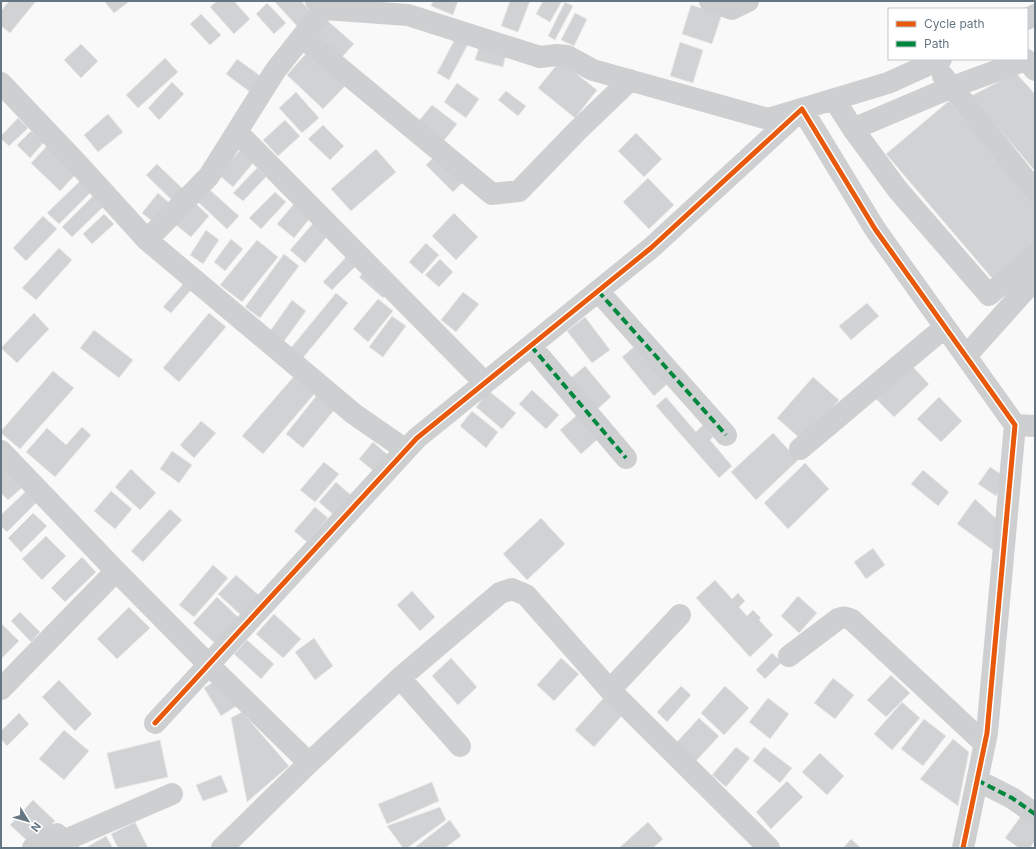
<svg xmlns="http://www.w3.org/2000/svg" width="1036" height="849" viewBox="0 0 1036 849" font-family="Inter,sans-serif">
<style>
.building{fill:#d0d2d3;stroke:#e8e8e8}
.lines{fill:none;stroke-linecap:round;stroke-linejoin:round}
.minor{stroke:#cecfd0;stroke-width:22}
.quiet{stroke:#00873e;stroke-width:4;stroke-dasharray:8 4;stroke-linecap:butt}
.cycleway-casing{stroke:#fff;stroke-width:8}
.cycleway{stroke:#e8590c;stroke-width:5}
</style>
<rect width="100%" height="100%" fill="#f9f9f9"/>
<path class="building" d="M9,1h27l-26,32 -9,-7v-15z
M104,1h26l-16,12z
M217,1h17l16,18 -16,15 -24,-27z
M274,1h27l11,12 -14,14z
M433,1h25l-5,14 -22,-9z
M510,1h20l-12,31 -17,-6z
M543,1h19l-12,21 -14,-8z
M565,2l8,4 -18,34 -7,-4z
M267,3l19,20 -12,11 -18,-20z
M691,5l31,9 -10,30 -30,-10z
M575,13l12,6 -13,27 -13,-6z
M201,14l20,21 -11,10 -20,-21z
M328,21l26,23 -13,14 -26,-23z
M456,37l12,7 -19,36 -12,-7z
M680,42l23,8 -10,33 -23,-7z
M81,44l17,17 -17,17 -17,-18z
M479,47l27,7 -3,13 -28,-7z
M309,50l37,35 -23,24 -36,-34z
M165,58l13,14 -40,36 -12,-13z
M237,59l29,21 -12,15 -28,-21z
M560,61l37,29 -22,28 -37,-30z
M1016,73l19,21v77l-64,-75z
M172,82l12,12 -25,26 -11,-12z
M457,83l22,16 -13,19 -22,-16z
M506,91l20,15 -8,10 -20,-16z
M296,92l23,26 -17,15 -23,-25z
M949,101l86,101v49l-38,33 -111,-130z
M432,105l25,19 -15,19 -25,-20z
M108,114l15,18 -25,20 -14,-17z
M18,118l10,10 -19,18 -8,-7v-3z
M285,120l15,16 -22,20 -15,-16z
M323,125l21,21 -14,14 -22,-21z
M31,131l13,11 -14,16 -13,-13z
M636,133l26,26 -18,18 -26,-26z
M47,146l29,28 -16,17 -29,-28z
M376,149l20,23 -45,39 -20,-22z
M240,150l14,12 -21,25 -14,-12z
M439,152l27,27 -13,13 -27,-27z
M157,164l29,28 -11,11 -29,-28z
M257,168l9,9 -23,24 -10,-8z
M648,178l26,27 -25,24 -26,-27z
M81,180l11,11 -33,33 -12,-11z
M210,190l29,26 -12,13 -29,-27z
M275,192l11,10 -25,27 -12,-11z
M158,193l15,13 -16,19 -15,-12z
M93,196l10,11 -31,30 -10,-10z
M298,199l16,14 -20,25 -17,-14z
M195,203l14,13 -18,21 -15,-12z
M454,213l24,24 -22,23 -24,-24z
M104,214l10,10 -22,20 -9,-10z
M43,216l14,13 -31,32 -13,-13z
M316,220l14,13 -25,30 -15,-13z
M206,230l13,10 -16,24 -13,-9z
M231,239l12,10 -18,22 -11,-9z
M257,240l21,17 -36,45 -22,-17z
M426,243l13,12 -17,19 -13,-12z
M59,248l13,12 -36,40 -14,-12z
M284,254l15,12 -39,52 -15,-11z
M348,255l10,9 -26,26 -9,-8z
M440,259l13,13 -14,15 -14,-12z
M366,270l24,20 -7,8 -24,-21z
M184,283l7,7 -20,23 -8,-6z
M463,292l16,12 -23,28 -15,-12z
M336,293l12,10 -46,56 -12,-10z
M378,299l15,12 -25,31 -15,-13z
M292,300l14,11 -24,33 -14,-10z
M867,303l12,13 -28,24 -12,-14z
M34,313l15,16 -32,34 -16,-15z
M209,313l17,14 -47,55 -16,-14z
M392,316l14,10 -23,31 -14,-10z
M585,317l25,33 -18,13 -25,-32z
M94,330l39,30 -14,18 -39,-30z
M635,346l32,38 -13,12 -32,-39z
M911,365l18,19 -35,33 -18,-18z
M585,366l26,31 -18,16 -27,-31z
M53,371l21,17 -54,61 -19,-16v-2z
M296,374l20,18 -53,62 -21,-18z
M813,377l26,23 -36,41 -26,-23z
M532,390l27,25 -13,14 -27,-25z
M489,391l27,22 -14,16 -26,-22z
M317,395l18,14 -32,39 -17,-14z
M666,397l30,35 7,-7 10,12 -3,3 22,26 -13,12 -63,-72z
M939,397l23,24 -21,21 -24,-23z
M472,411l26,21 -12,16 -26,-22z
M577,415l21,24 -17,15 -21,-24z
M201,421l15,12 -22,25 -14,-13z
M82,427l9,8 -36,42 -29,-25 21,-24 19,17z
M773,433l25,27 -42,40 -25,-28z
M373,442l16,14 -13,17 -17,-14z
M172,451l20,14 -13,18 -19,-14z
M1,461l25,23 -18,16 -7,-7z
M324,462l15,12 -24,28 -15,-12z
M805,463l24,26 -41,40 -24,-26z
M990,467l17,11 -11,18 -18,-12z
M131,469l25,24 -16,17 -25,-23z
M923,470l26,22 -11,14 -27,-22z
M336,482l18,16 -17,20 -18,-16z
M26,491l11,11 -30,30 -6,-6v-11z
M111,491l21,18 -17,20 -21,-18z
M975,499l26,24 -8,27 -36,-26z
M315,507l13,11 -21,24 -13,-11z
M170,509l12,11 -39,42 -12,-11z
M33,513l14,13 -26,26 -13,-14z
M541,518l24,26 -38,36 -24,-26z
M46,536l20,20 -24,24 -20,-21z
M873,548l12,17 -19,14 -12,-17z
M82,557l14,15 -31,30 -14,-14z
M213,565l15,13 -34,39 -15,-12z
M236,575l26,23 -18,20 -26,-24z
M715,580l17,19 6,-6 7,8 -6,6 8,9 6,-6 8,8 -2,2 14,15 -23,22 -54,-59z
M412,591l23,26 -15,14 -23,-26z
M798,596l19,17 -18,20 -18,-17z
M217,597l26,25 -24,25 -26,-24z
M129,607l21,21 -33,31 -20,-20z
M20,612l20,20 -9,10 -20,-21z
M274,614l27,25 -18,19 -27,-24z
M1,623l18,18 -18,18z
M314,638l19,28 -18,14 -20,-28z
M247,640l27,24 -13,15 -27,-25z
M772,653l10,9 -17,17 -9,-9z
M451,658l26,29 -19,18 -26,-29z
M561,658l18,16 -25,27 -17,-16z
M891,675l19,18 -24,24 -19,-17z
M221,677l17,28 -17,11 -17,-28z
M833,678l21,17 -19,24 -21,-16z
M59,680l33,34 -17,17 -33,-34z
M681,686l10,9 -24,27 -10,-10z
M725,686l24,22 -25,27 -23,-22z
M608,693l19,17 -33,37 -19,-17z
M768,698l21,16 -19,25 -21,-17z
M902,702l18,16 -28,32 -18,-16z
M242,712l47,54 -42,36 -16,-84z
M19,713l10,11 -22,22 -6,-7v-8z
M699,718l20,18 -24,26 -19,-19z
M924,719l22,17 -23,30 -22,-17z
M64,730l25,21 -25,29 -25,-21z
M953,739l16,13 -11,54 -38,-27z
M160,740l8,37 -53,12 -8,-36z
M736,747l14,11 -24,29 -14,-12z
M764,747l28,21 -12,15 -27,-22z
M820,753l24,23 -17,19 -25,-23z
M221,775l7,17 -25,9 -7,-16z
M787,781l16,16 -32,32 -15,-17z
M432,782l7,19 -52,23 -9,-20z
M33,800l22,21 -23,24 -22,-20z
M440,807l6,13 -39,28h-4l-16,-22z
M1021,816l14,10v15l-5,7h-11l-14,-10z
M450,820l11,16 -16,12h-31z
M135,822l13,26h-30l-7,-14z
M648,822l15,17 -10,9h-34z
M106,836l7,12h-25l-1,-1z
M851,839l10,9h-18z"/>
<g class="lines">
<path class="minor" d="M316,1l8,8 84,6 132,42 17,-2 10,1 26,14 175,49 120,-36 53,-24
M710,1l22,8 16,-8
M1027,19l8,-4
M302,37l190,157 27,-3 59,-61 52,-50
M1035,70l-9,-10 -74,27 -99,42 45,61 91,105 46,-40
M943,76l92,115
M1,83l76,80 70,77 62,-64 66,-105 49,-62
M834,99l19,30
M237,132l248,251
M147,240l207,174 52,36
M598,291l128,144
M531,346l95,112
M966,356l69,-77
M1015,425l20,1
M800,449l145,-122
M1,451l115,120 93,94 100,98 91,-85 100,-85 12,-4 14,6 84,95 159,158
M789,656l49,-37c6,-2 9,-2 14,1l133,124
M400,678l60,68
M1,689l115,-118
M610,690l70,-75
M155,723l262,-285 234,-190 151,-139 73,120 140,196 -28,308 -24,115
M977,780l35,18 23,16
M63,841l109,-47
M33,848l24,-14 11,14
M222,848l87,-85"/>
<path class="quiet" d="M598,291l128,144
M531,346l95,112
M977,780l35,18 23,16"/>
<defs>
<path id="cycleway" d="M155,723l262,-285 234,-190 151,-139 73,120 140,196 -28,308 -24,115"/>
</defs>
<use href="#cycleway" class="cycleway-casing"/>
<use href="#cycleway" class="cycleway"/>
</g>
<rect width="1036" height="849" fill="none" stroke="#657683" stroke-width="4"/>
<rect x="888" y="8" width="140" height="52" fill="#ffffff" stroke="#c1c8cd"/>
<rect x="896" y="21" width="20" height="6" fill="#e8590c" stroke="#c1c8cd"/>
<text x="924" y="28" font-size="12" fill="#657683">Cycle path</text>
<rect x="896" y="41" width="20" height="6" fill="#00873e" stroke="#c1c8cd"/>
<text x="924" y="48" font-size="12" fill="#657683">Path</text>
<g transform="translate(28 821) rotate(127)" stroke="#ffffff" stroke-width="3" paint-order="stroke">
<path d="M0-3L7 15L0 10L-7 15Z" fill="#657683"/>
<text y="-6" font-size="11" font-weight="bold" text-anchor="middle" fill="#657683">N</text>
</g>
</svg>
